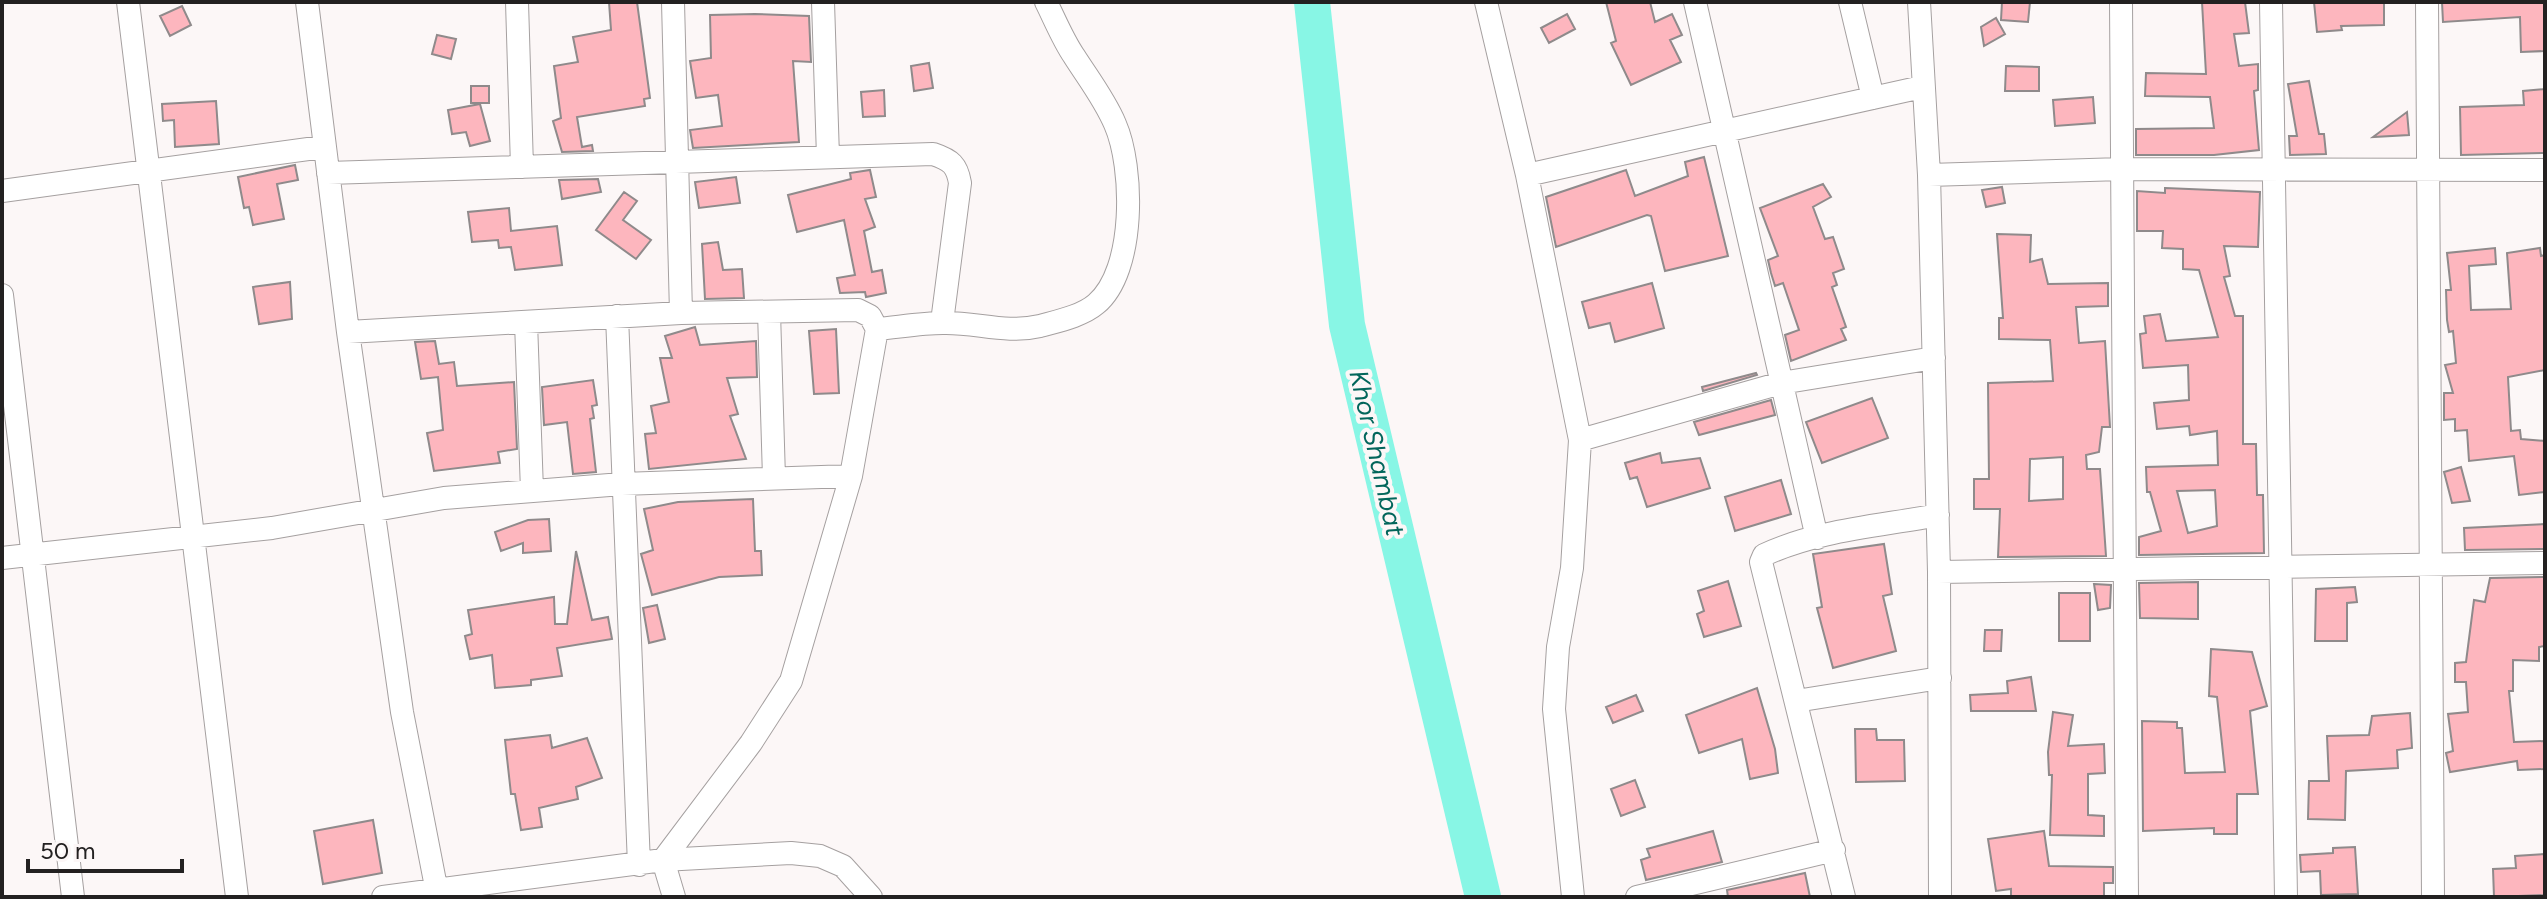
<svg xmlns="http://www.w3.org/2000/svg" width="2547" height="899" viewBox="0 0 2547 899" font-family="Figtree,sans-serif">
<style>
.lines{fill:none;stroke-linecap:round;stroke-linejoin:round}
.river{stroke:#88f6e5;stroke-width:36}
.building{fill:#fdb6be;stroke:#8f8a8b;stroke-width:2;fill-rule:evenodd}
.minor-casing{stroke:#a5a0a0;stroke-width:24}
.minor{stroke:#fff;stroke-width:22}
.labels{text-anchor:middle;stroke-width:8;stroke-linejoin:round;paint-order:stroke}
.water-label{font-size:26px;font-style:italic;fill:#02665b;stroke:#fcf7f7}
</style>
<rect width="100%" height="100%" fill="#fcf7f7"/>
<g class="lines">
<path class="river" d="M1312,2l35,323 136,572"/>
</g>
<path class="building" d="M609,2h28l13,96 -6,1 1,7 -68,11 5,30 10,-2 1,6 -31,1 -9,-31 8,-3 -7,-52 24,-4 -5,-25 38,-7z
M1606,2h44l5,20 17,-8 10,21 -12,5 11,22 -50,23 -20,-42 5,-2z
M2002,2h28l-2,20 -27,-2z
M2202,2h43l4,31 -15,1 5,32 19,-2v26l-4,1 5,59 -45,5h-78v-26l78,-1 -4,-31 -65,-1 1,-23 60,1z
M2314,2h70v23l-43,1 1,4 -25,2z
M2442,2h103v49l-24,1 -1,-35 -77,5z
M182,6l9,19 -21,11 -10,-20z
M755,14l54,2 2,46 -18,-1 6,81 -106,6 -3,-18 32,-4 -4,-31 -22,3 -6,-37 21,-3 -1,-43z
M1567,14l8,15 -26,14 -8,-15z
M1996,18l9,16 -21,12 -3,-19z
M437,35l19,4 -5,20 -19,-5z
M929,63l4,25 -19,3 -3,-25z
M2006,66l33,1v24h-34z
M2309,81l10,53h5l2,20 -36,1 -1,-19h8l-9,-52z
M471,86h18v17h-18z
M2545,89v64l-84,2 -1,-48 64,-2 -1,-14z
M884,90l1,26 -22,1 -2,-25z
M2093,97l2,26 -40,3 -2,-26z
M216,101l3,43 -44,3 -1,-27 -11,1 -1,-17z
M480,104l10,37 -20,5 -4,-14 -14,2 -4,-24z
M2407,112l2,23 -36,2z
M1704,157l24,99 -63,15 -14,-55 -4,-1 -91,32 -10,-50 80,-27 9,26 53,-20 -3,-14z
M295,165l3,15 -21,4 7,35 -31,6 -4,-18 -5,1 -6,-31z
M870,170l6,27 -11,2 10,28 -11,4 8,41 10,-2 4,23 -20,4 -1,-5 -25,1 -3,-15 18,-3 -11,-55 -47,12 -9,-37 63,-16 -1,-6z
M736,177l4,26 -41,5 -4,-26z
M598,179l3,13 -39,7 -3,-19z
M1823,184l8,13 -18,10 12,32 8,-2 11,32 -11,4 4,12 -5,2 14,40 -5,2 5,11 -55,21 -6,-26 14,-5 -16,-47 -8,3 -4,-13 -3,-13 10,-4 -18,-48z
M2002,187l3,16 -19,4 -4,-17z
M2165,188l95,4 -2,55 -34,-1 6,30 -6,1 11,39h8v128h13l1,51h6l1,58 -125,2v-18l22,-6 -11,-39h-3l-1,-25 72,-2 -1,-34 -27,4 -1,-9 -32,3 -3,-26 35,-3 -1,-35 -45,3 -3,-34 6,-1 -2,-17 16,-2 6,27 52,-4 -19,-67 -16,-1v-20l-21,-1 1,-17h-26v-40l28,2zM2215,490l2,36 -29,7 -11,-42z
M624,192l13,9 -14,19 28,20 -15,19 -40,-29z
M509,208l2,23 46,-5 5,39 -47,5 -4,-23 -12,1 -1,-8 -26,2 -4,-30z
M1997,234l34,1 -1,27 12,-3 6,25 60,-1v23l-32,1 3,36 26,-2 5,86h-8l-3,25 -13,3 1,14h13l6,87 -108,1 2,-48h-26v-30h15l-1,-96 65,-2 -3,-41 -51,-1v-21h4zM2063,457v42l-34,2 1,-42z
M718,242l5,28 19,-1 2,29 -39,1 -3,-55z
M2495,248l1,16 -27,2 2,44 40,-1 -4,-56 33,-5 1,8 4,-1v115l-37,7 3,54 9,-1 1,9 24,2v51l-26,3 -5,-39 -45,5 -2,-31 -12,1v-12l-11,1v-27h9l-8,-28 11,-2 -3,-32 -4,1 -2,-12 -1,-30h5l-4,-37z
M290,282l2,37 -33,5 -6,-37z
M1652,283l12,45 -49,14 -5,-19 -21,5 -7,-26z
M695,327l5,18 56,-4 1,36 -30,1 11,36 -8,2 16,43 -97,10 -4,-35 11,-1 -5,-27 18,-4 -9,-44h12l-7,-22z
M836,329l3,64 -25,1 -5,-63z
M435,341l4,23 15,-2 3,24 57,-4 3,67 -19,3 2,11 -66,8 -7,-38 16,-3 -5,-53 -17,2 -6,-37z
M1756,373l1,2 -54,16 -1,-4z
M593,380l4,25 -5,1 2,12 -4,1 6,53 -23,2 -6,-52 -23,3 -2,-38z
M1872,398l16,40 -66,25 -16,-41z
M1771,400l4,15 -76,20 -5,-13z
M1660,453l2,10 38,-5 10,30 -63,19 -10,-30 -7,2 -5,-16z
M2461,467l9,34 -18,2 -8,-31z
M1781,480l10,34 -56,17 -10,-34z
M753,499l2,52h6l1,24 -43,2 -67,18 -11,-41 12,-4 -9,-41 34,-7z
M549,519l2,32 -28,2v-10l-22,8 -6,-19 33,-12z
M2545,524v25l-80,1 -1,-22z
M1884,544l8,50 -9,2 13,55 -63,17 -16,-60 5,-1 -9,-53z
M576,551l16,69 16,-3 4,22 -55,9 5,28 -31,4v5l-36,3 -3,-33 -22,4 -5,-23 7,-2 -4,-24 86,-13 1,27h12z
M2545,577v69l-6,1v14l-26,-1v31h-4l5,51 31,-1v28l-27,1 -1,-9 -67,11 -4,-19 7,-2 -5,-37 20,-2 -2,-30h-11v-19l11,-1 8,-62 11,2 5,-24z
M1728,581l13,45 -37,11 -7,-23 7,-3 -6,-20z
M2198,582v37l-58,-1 -1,-35z
M2094,584l17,1 -1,23 -12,2z
M2355,587l2,15 -10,1v38h-32l1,-52z
M2059,593h31v48h-31z
M657,605l8,34 -16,4 -6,-35z
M1985,630h17l-1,21h-17z
M2211,649l41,3 15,54 -17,5 8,83h-21v40h-23v-6l-71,3 -1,-110 35,1v6h5l3,45 40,-1 -8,-75 -8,-1z
M2031,677l5,34h-65l-1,-16 38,-2 -1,-12z
M1757,688l18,61 3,24 -28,6 -8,-40 -43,14 -13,-38z
M1636,695l7,16 -30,12 -7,-16z
M2053,712l20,3 -5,31 36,-2 1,29 -17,1v41l16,1v20l-54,-1 2,-60h-3l-1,-23z
M2410,713l2,35 -15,2 1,18 -52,3 -1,49 -37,-1 1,-38h20l-2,-45 42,-1 3,-19z
M1855,729h21l1,11h27l1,41 -49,1z
M550,735l2,13 35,-10 15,40 -26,9 2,12 -39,9 3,19 -21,3 -6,-36h-4l-6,-54z
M1635,780l10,27 -24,9 -10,-27z
M373,820l9,53 -59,11 -9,-53z
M1713,831l9,31 -76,18 -5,-20 9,-3 -3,-8z
M2044,831l5,35 64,1v16h-9v14h-93v-8l-15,2 -8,-52z
M2355,847l3,47 -37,1 -1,-24 -19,1 -1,-17 33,-2v-5z
M2545,854v41l-51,2 -1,-28 23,-1 -1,-12z
M1805,873l5,24h-82l-1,-7z"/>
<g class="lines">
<defs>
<path id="minor" d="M128,2l109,895
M307,2l41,330 54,380 36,185
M517,2l5,165
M673,2l8,311
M823,2l5,155
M1486,2l41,173 53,265 -8,128 -14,79 -4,62 19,188
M1695,2l122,536
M1850,2l23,96
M1919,2l10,173 10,397 1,325
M2121,2l6,895
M2271,2l15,895
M2427,2l6,895
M328,173l605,-19c18,6 24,11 27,29l-18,139
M1527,175l395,-88
M1929,175l193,-6 423,1
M2,191l321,-44
M2,295l71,602
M769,312l5,166
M617,316l22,549
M526,322l6,169
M877,329c22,-2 45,-6 66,-6 33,-1 63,11 97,3 18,-5 42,-10 56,-22 40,-33 38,-137 19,-180 -10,-24 -27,-46 -41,-68 -11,-16 -19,-36 -28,-54
M348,332l333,-19 177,-3 12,6 7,13 -26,147 -60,205 -40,62 -88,117
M1580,440l201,-57 153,-25
M2,558l270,-30 172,-30 178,-14 229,-8
M1939,572l606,-9
M1796,701l144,-23
M663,860l11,37
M383,897l280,-37 128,-7 29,3 23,10 28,31
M1637,897l197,-47
M1844,897l-83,-335 3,-7c53,-25 117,-29 174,-40"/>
</defs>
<use href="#minor" class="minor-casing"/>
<use href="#minor" class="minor"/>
</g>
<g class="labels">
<g class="water-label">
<text transform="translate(1377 453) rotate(77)" y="9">Khor Shambat</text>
</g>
</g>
<rect width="2547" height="899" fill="none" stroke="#232121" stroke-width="8"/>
<path d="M28 859v12h154v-12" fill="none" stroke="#232121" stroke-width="4"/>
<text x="40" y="859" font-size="24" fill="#232121" stroke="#fcf7f7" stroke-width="6" paint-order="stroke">50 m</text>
</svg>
